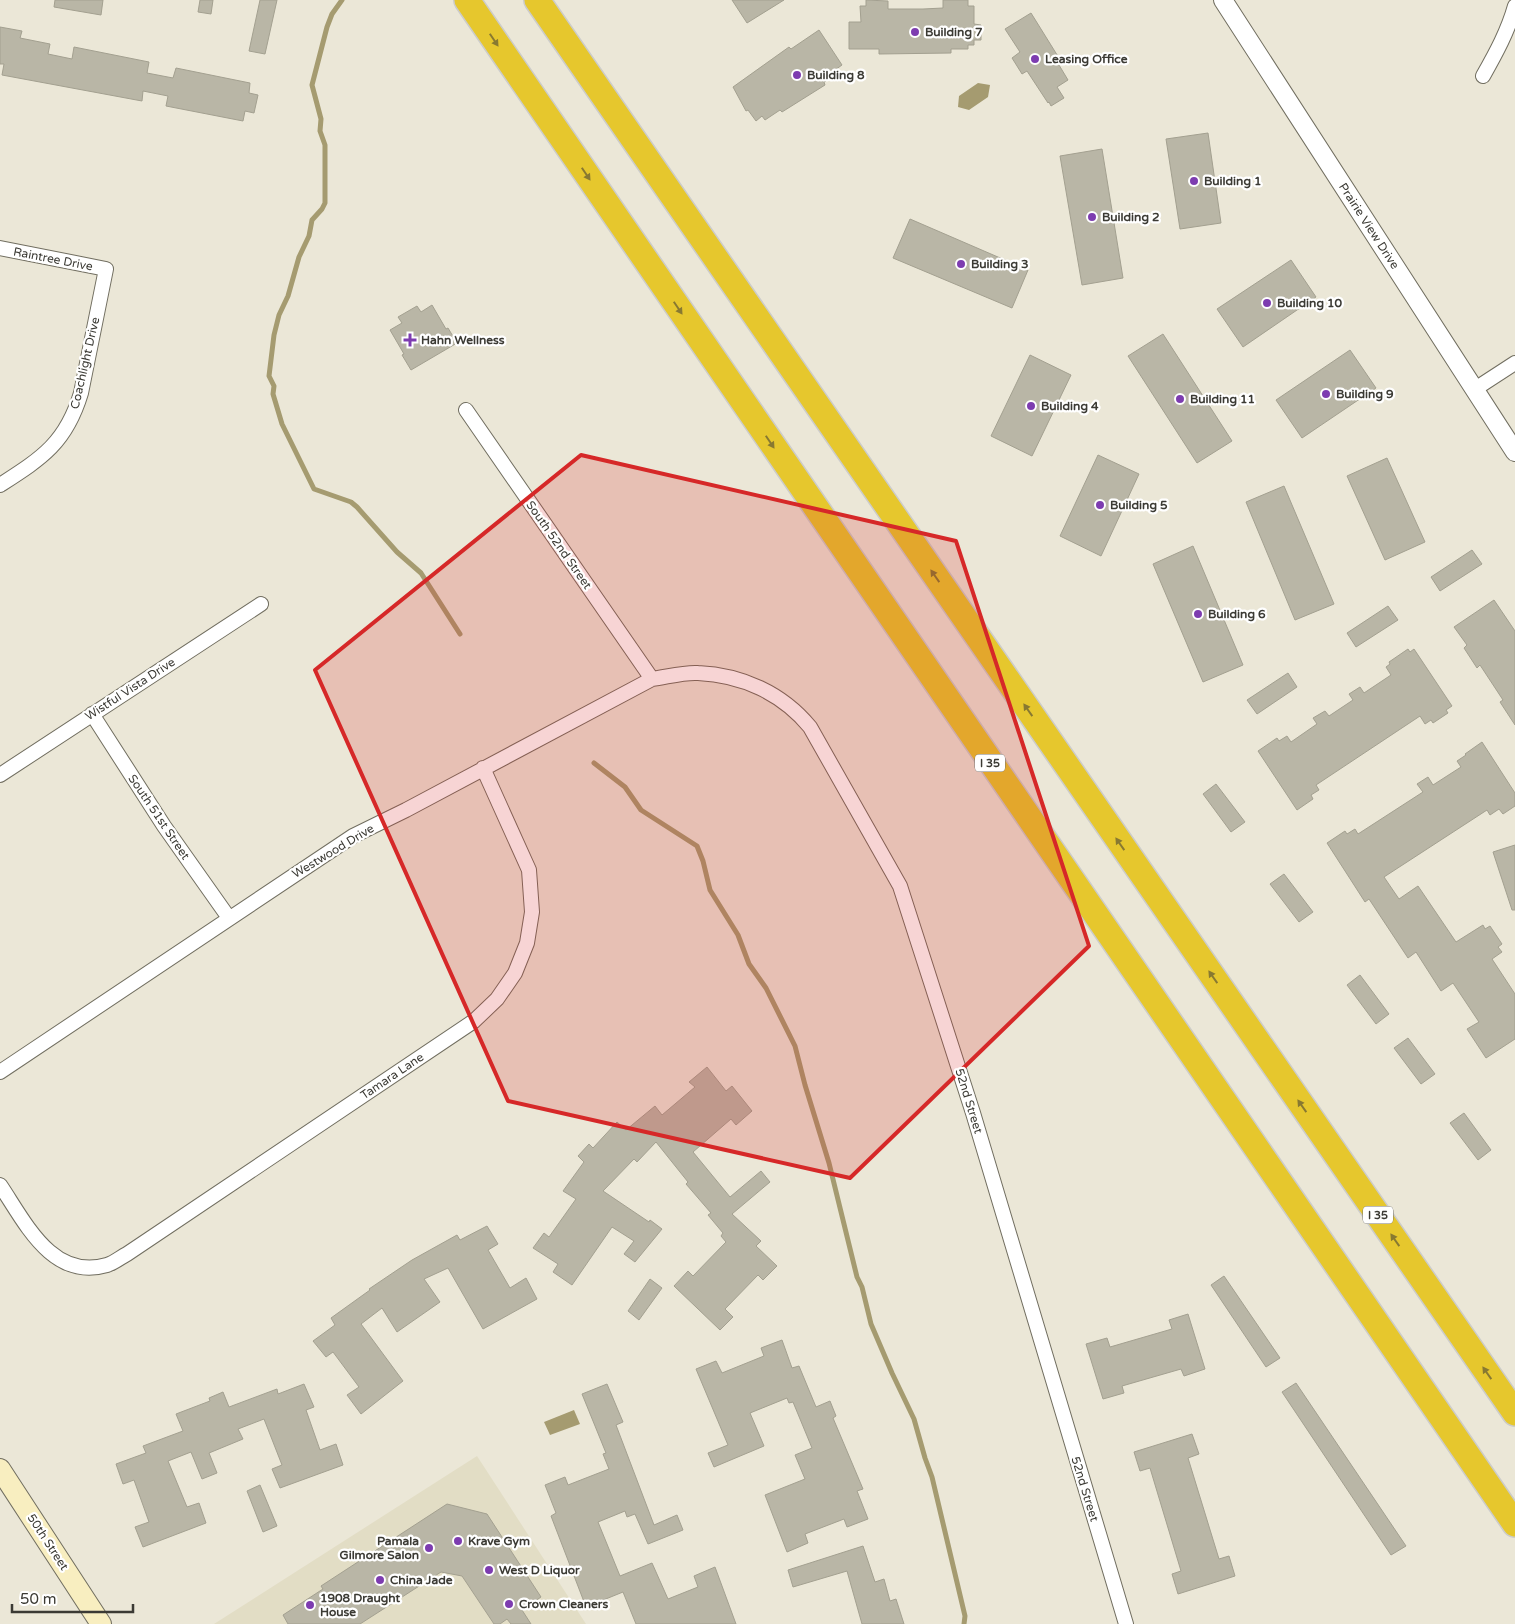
<svg xmlns="http://www.w3.org/2000/svg" width="1515" height="1624" viewBox="0 0 1515 1624" font-family="'Varela Round',sans-serif">
<style>
.built{fill:#e2ddc5}
.water{fill:#a59b70}
.lines{fill:none;stroke-linecap:round;stroke-linejoin:round}
.stream{stroke:#a59b70;stroke-width:5}
.building{fill:#b9b6a6;stroke:#a3a090}
.minor-casing{stroke:#716e60;stroke-width:16}
.tertiary-casing{stroke:#716e60;stroke-width:20}
.secondary-casing{stroke:#716e60;stroke-width:22}
.motorway-casing{stroke:#ccccca;stroke-width:28}
.minor{stroke:#fff;stroke-width:14}
.tertiary{stroke:#fff;stroke-width:18}
.secondary{stroke:#f8eec0;stroke-width:20}
.motorway{stroke:#e6c72d;stroke-width:25}
.oneway{fill:#887931}
.marked{fill:#d62828;fill-opacity:0.2;stroke:#d62828;stroke-width:4;stroke-linejoin:round}
.poi-dot{fill:#7d3cb0;stroke:#fff;stroke-width:2}
.labels{text-anchor:middle;stroke-width:4.5;stroke-linejoin:round;paint-order:stroke}
.shield{fill:#fff;stroke:#767571;stroke-width:1}
.shield-label{font-size:11px;font-weight:bold;fill:#3b3a34}
.poi-label{font-size:12px;font-weight:bold;fill:#3b3a34;stroke:#fff;text-anchor:start}
.street-label{font-size:12px;fill:#3b3a34;stroke:#fff}
</style>
<rect width="100%" height="100%" fill="#ebe7d7"/>
<path class="built" d="M477,1456l109,168h-372z"/>
<path class="water" d="M978,83l12,2 -2,12 -19,13 -11,-3 1,-11z
M574,1410l6,14 -30,11 -6,-13z"/>
<g class="lines">
<path class="stream" d="M342,0l-10,14 -5,13 -15,58 9,34 -1,12 5,14v58l-3,6 -10,11 -3,16 -10,21 -11,39 -9,19 -5,20 -5,41 5,10 -1,8 9,30 32,65 37,13 6,5 40,45 24,21 39,61
M594,763l31,24 16,23 56,36 6,15 7,29 28,45 11,29 17,24 29,58 10,39 24,78 28,114 5,10 9,37 21,49 22,46 11,39 7,19 33,139 -1,8"/>
</g>
<path class="building" d="M55,0h48l-2,15 -47,-8z
M200,0h13l-2,14 -13,-2z
M260,0h17l-12,54 -16,-3z
M732,0h52l-37,23z
M866,0l22,1v8h35l20,-1v-8h25v6h6v18l7,1v15h-7v5h-6v4h-17v4l-72,1v-5h-30v-27h12l-1,-16h6z
M1031,13l28,45 -3,2 12,20 -11,7 7,11 -13,8 -2,-4 -1,1 -21,-32 -5,3 -10,-16 8,-6 -15,-23z
M0,27l22,4 -2,7 30,6 -2,10 24,5 2,-12 75,15 -2,11 26,5 3,-10 74,15 -1,10 9,2 -4,18 -9,-2 -2,10 -77,-15 2,-10 -25,-5 -1,10 -140,-26 2,-11h-4z
M819,30l23,35 -7,5 2,3 -13,9 1,3 -43,27 -2,-2 -15,10 -3,-4 -6,5 -8,-11 -2,1 -13,-24 56,-40 2,2z
M1208,133l13,90 -41,6 -14,-90z
M1102,149l21,129 -41,7 -22,-129z
M910,219l118,51 -16,38 -119,-50z
M1291,260l25,37 -73,50 -26,-38z
M432,305l14,24 2,-1 9,15 -46,27 -9,-15 2,-1 -14,-24 12,-7 -4,-6 19,-11 4,6z
M1163,334l69,107 -35,22 -69,-107z
M1350,350l26,38 -74,50 -26,-38z
M1030,355l41,20 -39,81 -41,-20z
M1098,455l41,19 -38,82 -41,-20z
M1387,458l38,84 -40,18 -38,-84z
M1284,486l50,118 -39,16 -49,-118z
M1193,546l50,119 -40,17 -50,-118z
M1472,550l10,14 -42,27 -9,-14z
M1494,600l21,31v94l-15,-23 3,-2 -23,-35 -3,3 -13,-20 3,-3 -13,-18z
M1388,606l10,14 -42,27 -9,-14z
M1408,649l2,3 4,-3 38,57 -6,4 2,3 -15,10 -2,-3 -6,4 -5,-8 -104,69 3,5 -8,5 2,4 -16,11 -39,-59 19,-13 2,3 8,-5 4,6 26,-18 -4,-6 12,-7 4,5 24,-16 -4,-6 11,-7 4,6 27,-18 -5,-8 4,-3 -1,-2z
M1288,673l9,14 -40,27 -10,-14z
M1482,742l33,51v13l-12,8 -4,-5 -9,6 -3,-5 -103,67 15,22 19,-13 38,56 27,-17 2,4 5,-3 12,18 -4,3 4,5 -10,7 23,35v45l-29,19 -19,-29 12,-7 -26,-39 -12,8 -25,-39 -8,6 -39,-59 -4,3 -38,-59 18,-12 2,3 8,-5 3,5 65,-42 -6,-8 11,-7 5,8 28,-18 -4,-6 9,-6 -1,-1z
M1216,784l29,38 -14,10 -28,-38z
M1515,845v65h-3l-19,-58z
M1284,874l29,38 -14,10 -29,-38z
M1360,975l29,39 -13,10 -29,-39z
M1408,1038l27,36 -14,10 -27,-36z
M707,1067l19,24 6,-5 20,25 -16,14 -5,-6 -38,33 37,45 31,-26 9,11 -38,32 29,27 -5,5 21,20 -14,14 -5,-5 -33,34 8,8 -13,13 -46,-44 14,-15 5,5 33,-34 -5,-6 2,-3 -15,-18 3,-2 -25,-29 2,-2 -32,-40 -19,20 -3,-3 -31,32 46,31 1,-2 12,9 -27,33 -11,-8 10,-13 -22,-14 -40,58 -19,-13 5,-8 -25,-16 11,-15 5,4 27,-38 -13,-8 21,-29 -6,-6 11,-12 4,4 24,-26 9,8 29,-24 7,9 33,-28 -6,-5z
M1464,1113l27,37 -13,10 -28,-37z
M487,1226l11,18 -10,6 22,38 16,-10 11,21 -54,30 -35,-61 -24,11 16,23 -43,30 -15,-24 -21,16 42,57 -42,33 -14,-19 12,-8 -26,-35 -7,5 -13,-16 22,-16 -4,-7 39,-28 -1,-1 43,-29 45,-25 3,5z
M1224,1276l56,82 -14,9 -55,-82z
M650,1279l12,9 -23,32 -11,-9z
M1188,1314l17,55 -21,7 -3,-7 -59,17 2,7 -21,6 -17,-55 21,-6 3,9 62,-18 -3,-9z
M782,1340l10,28 7,-2 17,41 14,-6 6,15 -3,2 30,71 -6,2 11,28 -21,8 -3,-8 -39,15 3,9 -21,9 -22,-57 40,-16 -10,-24 17,-7 -19,-46 -4,1 -2,-5 -37,15 14,33 -50,21 -6,-14 20,-8 -32,-76 20,-8 6,12 42,-17 -3,-8z
M1296,1383l110,163 -15,9 -109,-163z
M304,1384l10,23 -8,3 14,40 16,-6 7,21 -63,23 -8,-19 10,-4 -18,-46 -26,10 5,10 -34,14 8,20 -15,6 -11,-27 -23,9 19,46 12,-4 7,20 -63,24 -8,-20 14,-5 -15,-42 -11,4 -7,-20 30,-11 -3,-7 40,-15 -7,-17 34,-13 -1,-3 14,-6 6,15 48,-18 1,5z
M607,1384l16,38 -7,3 38,100 23,-10 6,15 -35,14 -13,-30 -8,3 -2,-6 -27,11 22,54 32,-13 16,36 30,-12 -4,-11 21,-9 21,57h-100l-13,-32 -37,15 -35,-91 5,-3 -11,-28 20,-8 3,8 41,-16 -6,-15 3,-1 -24,-59z
M1192,1434l7,20 -11,4 31,101 10,-3 6,20 -57,18 -6,-20 9,-3 -31,-103 -10,3 -6,-19z
M260,1485l17,41 -14,6 -16,-41z
M447,1504l40,10 54,83 -19,13 9,14h-20l-4,-5 -7,5h-6l-32,-48 -21,-4 -81,52h-72l-5,-9 40,-26 -2,-3z
M863,1546l12,36 9,-3 6,22 6,-2 8,25h-42l-15,-53 -54,16 -5,-17z"/>
<g class="lines">
<defs>
<path id="minor" d="M1483,76c13,-23 25,-45 32,-70
M0,248l106,21 -25,124c-15,50 -39,65 -81,92
M1475,389l40,-26
M466,410l186,269
M92,714l72,112 65,92
M0,775l261,-171
M0,1072l353,-236 53,-26 246,-131c15,-2 32,-7 46,-6 44,2 84,20 112,54l90,159 73,227 153,511
M0,1185c25,37 52,96 107,80 7,-2 14,-8 20,-11l347,-233 23,-22 18,-26 12,-30 5,-31 -3,-42 -46,-102"/>
<path id="tertiary" d="M1223,0l292,452"/>
<path id="secondary" d="M0,1469l101,155"/>
<path id="motorway" d="M467,0l1048,1524
M537,0l978,1413"/>
</defs>
<use href="#minor" class="minor-casing"/>
<use href="#tertiary" class="tertiary-casing"/>
<use href="#secondary" class="secondary-casing"/>
<use href="#motorway" class="motorway-casing"/>
<use href="#minor" class="minor"/>
<use href="#tertiary" class="tertiary"/>
<use href="#secondary" class="secondary"/>
<use href="#motorway" class="motorway"/>
</g>
<defs><path id="oneway-solid" d="M-6-.8H1V-3.2L6.5 0L1 3.2V.8H-6Z" transform="scale(1.25)"/></defs>
<g class="oneway">
<use href="#oneway-solid" transform="translate(494 40) rotate(56)"/>
<use href="#oneway-solid" transform="translate(586 174) rotate(56)"/>
<use href="#oneway-solid" transform="translate(678 308) rotate(56)"/>
<use href="#oneway-solid" transform="translate(770 442) rotate(56)"/>
<use href="#oneway-solid" transform="translate(935 576) rotate(-125)"/>
<use href="#oneway-solid" transform="translate(1028 710) rotate(-125)"/>
<use href="#oneway-solid" transform="translate(1120 844) rotate(-125)"/>
<use href="#oneway-solid" transform="translate(1213 977) rotate(-125)"/>
<use href="#oneway-solid" transform="translate(1302 1106) rotate(-125)"/>
<use href="#oneway-solid" transform="translate(1395 1240) rotate(-125)"/>
<use href="#oneway-solid" transform="translate(1487 1373) rotate(-125)"/>
</g>
<path class="marked" d="M581,455l375,86 133,405 -239,232 -342,-77 -193,-431z"/>
<g class="poi-dot">
<circle cx="915" cy="32" r="5"/>
<circle cx="1035" cy="59" r="5"/>
<circle cx="797" cy="75" r="5"/>
<circle cx="1194" cy="181" r="5"/>
<circle cx="1092" cy="217" r="5"/>
<circle cx="961" cy="264" r="5"/>
<circle cx="1267" cy="303" r="5"/>
<path d="M407.5 332.5h5v5h5v5h-5v5h-5v-5h-5v-5h5z"/>
<circle cx="1326" cy="394" r="5"/>
<circle cx="1180" cy="399" r="5"/>
<circle cx="1031" cy="406" r="5"/>
<circle cx="1100" cy="505" r="5"/>
<circle cx="1198" cy="614" r="5"/>
<circle cx="458" cy="1541" r="5"/>
<circle cx="429" cy="1548" r="5"/>
<circle cx="489" cy="1570" r="5"/>
<circle cx="380" cy="1580" r="5"/>
<circle cx="509" cy="1604" r="5"/>
<circle cx="310" cy="1605" r="5"/>
</g>
<g class="labels">
<g class="shield">
<rect x="975" y="754.5" width="30" height="17" rx="4"/>
<rect x="1363" y="1206.5" width="30" height="17" rx="4"/>
</g>
<g class="shield-label">
<text x="990" y="767">I 35</text>
<text x="1378" y="1219">I 35</text>
</g>
<g class="poi-label">
<text x="925" y="36">Building 7</text>
<text x="1045" y="63">Leasing Office</text>
<text x="807" y="79">Building 8</text>
<text x="1204" y="185">Building 1</text>
<text x="1102" y="221">Building 2</text>
<text x="971" y="268">Building 3</text>
<text x="1277" y="307">Building 10</text>
<text x="421" y="344">Hahn Wellness</text>
<text x="1336" y="398">Building 9</text>
<text x="1190" y="403">Building 11</text>
<text x="1041" y="410">Building 4</text>
<text x="1110" y="509">Building 5</text>
<text x="1208" y="618">Building 6</text>
<text x="419" y="1545" text-anchor="end">Pamala<tspan x="419" dy="14">Gilmore Salon</tspan></text>
<text x="468" y="1545">Krave Gym</text>
<text x="499" y="1574">West D Liquor</text>
<text x="390" y="1584">China Jade</text>
<text x="320" y="1602">1908 Draught<tspan x="320" dy="14">House</tspan></text>
<text x="519" y="1608">Crown Cleaners</text>
</g>
<g class="street-label">
<text transform="translate(1369 226) rotate(57)" y="4">Prairie View Drive</text>
<text transform="translate(53 259) rotate(11)" y="4">Raintree Drive</text>
<text transform="translate(85 363) rotate(-77)" y="4">Coachlight Drive</text>
<text transform="translate(559 545) rotate(55)" y="4">South 52nd Street</text>
<text transform="translate(130 689) rotate(-33)" y="4">Wistful Vista Drive</text>
<text transform="translate(159 817) rotate(56)" y="4">South 51st Street</text>
<text transform="translate(333 851) rotate(-31)" y="4">Westwood Drive</text>
<text transform="translate(392 1076) rotate(-34)" y="4">Tamara Lane</text>
<text transform="translate(969 1101) rotate(73)" y="4">52nd Street</text>
<text transform="translate(1085 1489) rotate(73)" y="4">52nd Street</text>
<text transform="translate(48 1542) rotate(57)" y="4">50th Street</text>
</g>
</g>
<path d="M12 1604v8h121v-8" fill="none" stroke="#3b3a34" stroke-width="2.5"/>
<text x="20" y="1604" font-size="15" fill="#3b3a34" stroke="#ffffff" stroke-width="4" paint-order="stroke">50 m</text>
</svg>
